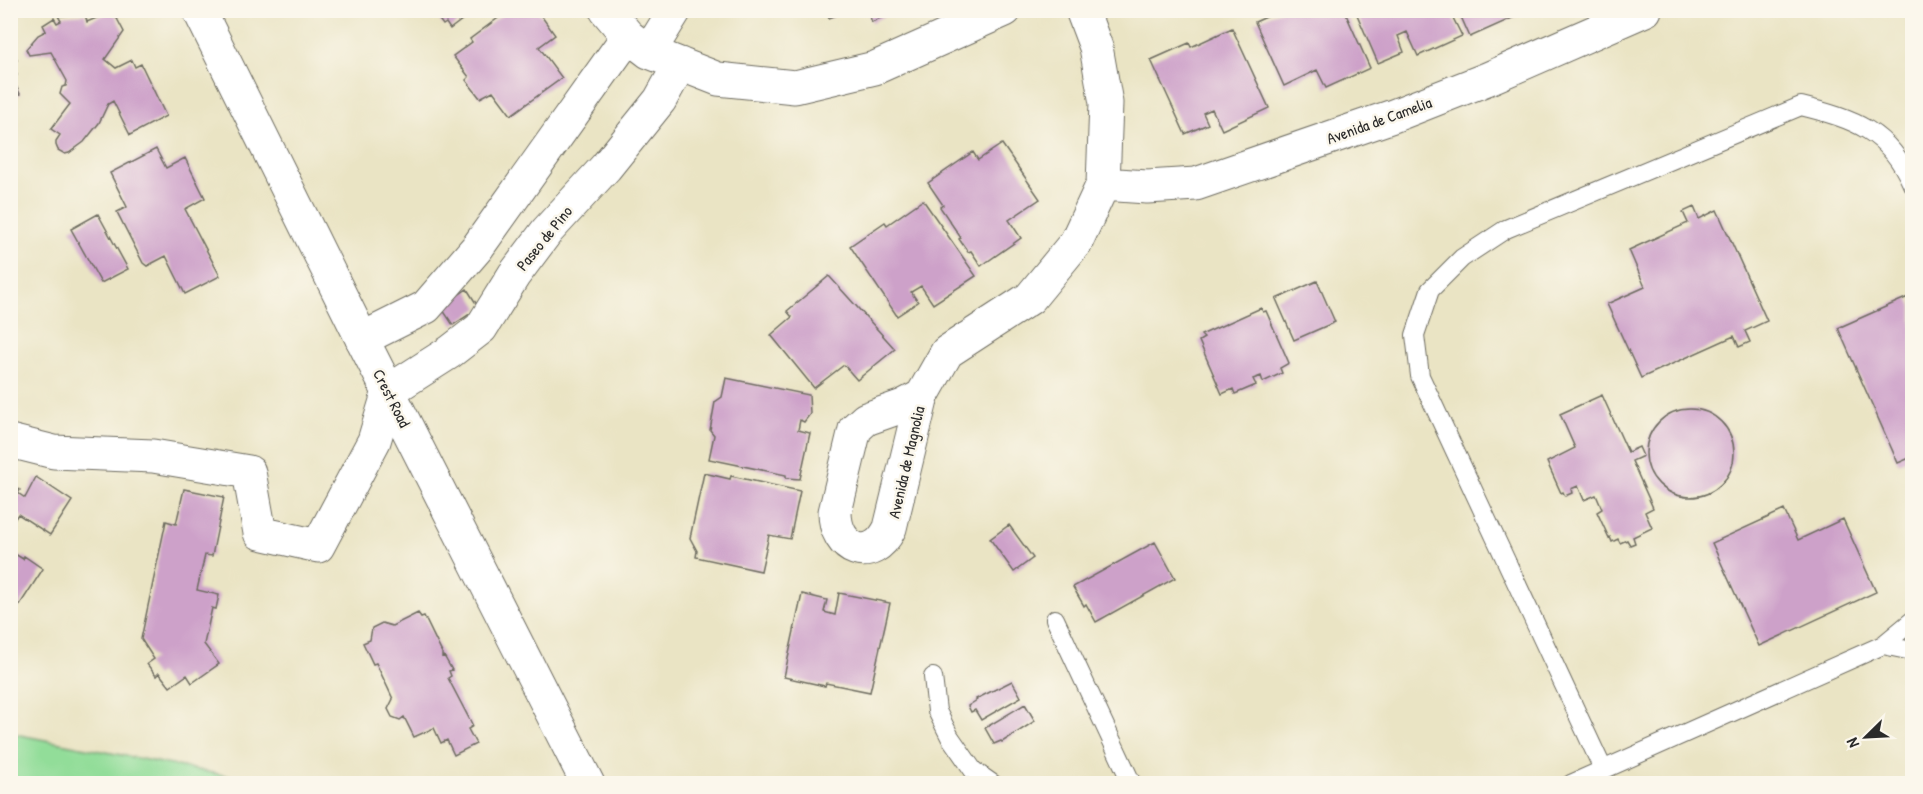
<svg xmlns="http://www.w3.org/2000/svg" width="1923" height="794" viewBox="0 0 1923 794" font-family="'Patrick Hand',sans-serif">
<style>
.green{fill:#92dd99;stroke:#5e8462;stroke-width:1.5}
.building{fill:#cda1c9}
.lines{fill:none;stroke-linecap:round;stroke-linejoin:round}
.service-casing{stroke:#6e6c61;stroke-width:20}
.minor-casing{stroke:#6e6c61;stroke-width:35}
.tertiary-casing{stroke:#6e6c61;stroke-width:35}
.service{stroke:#fff;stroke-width:18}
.minor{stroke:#fff;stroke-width:33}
.tertiary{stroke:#fff;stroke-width:33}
.labels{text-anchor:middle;stroke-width:5;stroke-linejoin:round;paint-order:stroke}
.street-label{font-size:16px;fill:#2b2b2b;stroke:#fbf7ec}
</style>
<rect width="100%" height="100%" fill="#fbf7ec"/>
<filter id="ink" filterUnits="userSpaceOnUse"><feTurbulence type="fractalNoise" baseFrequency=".0167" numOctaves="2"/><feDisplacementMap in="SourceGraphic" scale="12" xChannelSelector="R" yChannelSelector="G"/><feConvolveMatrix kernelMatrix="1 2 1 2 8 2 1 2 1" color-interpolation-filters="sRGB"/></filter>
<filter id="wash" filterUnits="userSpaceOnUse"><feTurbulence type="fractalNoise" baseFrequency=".008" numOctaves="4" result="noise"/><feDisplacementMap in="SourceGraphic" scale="24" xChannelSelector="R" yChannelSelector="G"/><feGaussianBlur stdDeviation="1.35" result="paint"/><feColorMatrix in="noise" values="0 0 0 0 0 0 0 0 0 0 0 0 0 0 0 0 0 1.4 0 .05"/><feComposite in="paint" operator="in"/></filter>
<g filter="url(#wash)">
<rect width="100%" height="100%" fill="#eae4c4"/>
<path class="green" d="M10,733l243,48 3,2h-245z"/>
<g id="blocks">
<path class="building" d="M432,10h43l-25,19 -4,-6 -3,2z
M509,10h28l18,25 -16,12 23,31 -51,37 -18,-24 -13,7 -14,-18 3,-3 -16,-21 19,-14 -2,-3z
M826,10h24l-21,8z
M867,10h31l-26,12z
M1282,10h62l26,58 -44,20 -9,-18 -33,16 -29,-64z
M1355,10h94l13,26 -44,20 -11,-24 -9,4 6,16 -26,11z
M1458,10h56l3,6 -47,21z
M113,11l11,21 -19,27 11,9 16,-8 3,7 6,-3 25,52 -36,19 -17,-34 -5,3 -9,19 -15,19 -15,11 -4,1 -7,-4 -2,-5v-4l4,-6 -9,-6 19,-25 -10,-10 2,-7 4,-1 1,-5 -16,-29 -22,3 -3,-6 12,-14 8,-4 -3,-6 11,-7 3,5 4,-2 -3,-5 27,-2 2,8z
M1232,28l37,80 -47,22 -10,-21 -9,4 5,11 -23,10 -34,-74 38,-17 2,4z
M10,47l7,13 -6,3 6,12 -5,3 8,16 -10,5z
M1002,144l38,55 -31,21 12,18 -40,28 -10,-15 -3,1 -9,-13 2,-1 -21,-31 3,-2 -15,-22 45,-31 5,8z
M156,149l10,19 19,-10 20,40 -20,11 35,67 -35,18 -19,-38 -19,10 -4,-3 -26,-51 10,-5 -17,-34z
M923,200l53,76 -43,28 -12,-18 -10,6 7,10 -21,14 -47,-70 35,-24 2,3z
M1694,207l5,12 18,-9 50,111 -22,10 5,11 -11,5 -5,-11 -93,42 -34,-74 38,-17 -16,-37 59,-27 -5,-11z
M98,214l30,55 -27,14 -30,-54z
M829,276l66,73 -38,31 -13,-15 -30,23 -43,-53 21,-18 -5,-6z
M1317,281l18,41 -41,18 -18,-41z
M467,289l12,19 -26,17 -12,-18z
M1908,297l4,9v151l-14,6 -60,-135z
M1261,308l2,4 3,-1 23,52 -9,5 2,5 -19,9 -2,-6 -8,3 3,6 -21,9 -2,-5 -11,5 -23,-53 5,-3 -3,-3z
M726,378l83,17 1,19 -6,8 -4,-2 -2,10 12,3 -10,46 -14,-1v-3l-77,-16 5,-24 -4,-5 5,-28 7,-5z
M1602,395l26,57 11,-5 4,9 -11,5 21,47 -8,4 7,16 -19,9 2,6 -5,2 -3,-5 -7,3 -2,-4 -6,3 -2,-5 -1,1 -12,-26 5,-3 -6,-14 -12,5 -6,-14 -7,3 1,4 -7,3 -2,-4 -2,1 -14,-31 28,-14 -15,-34z
M1646 453a44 44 0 1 1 88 0a44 44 0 1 1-88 0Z
M704,473l26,6 1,-3 69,15 -10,48 -21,-4 -8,36 -65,-14 1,-6 -7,-13z
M36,477l36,24 -22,34 -32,-21 -8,12v-42l10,6 -2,3 7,5z
M184,489l40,8 -12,59 -7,-1 -8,35 22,5 -3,14 -4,-1 -8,36 15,20 -27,19 -5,-8 -17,12 -11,-14 -3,3 -9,-12 7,-5 -13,-20 25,-118 10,3z
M1784,510l14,30 45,-21 33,73 -117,54 -47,-103z
M1009,525l24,33 -19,14 -24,-33z
M1155,542l20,36 -79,44 -10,-18 -2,2 -11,-19z
M10,551l13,8 1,-3 19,13 -24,37 -9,-5z
M839,593l51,10 -20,89 -44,-9 -1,3 -41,-9 18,-83 25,6 -3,12 11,3z
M418,613l3,4 3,-1 18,37v4l2,-1 8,14 -3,1 2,5 -3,2 25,48 -5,3 8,15 -22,11 -7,-15 -6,3 -7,-15 -20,9 -10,-20 -4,3 -8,-3 -4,-8 5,-10 -17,-36 -3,1 -10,-21 7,-3 2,-12 10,-5 10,3z
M1012,681l9,16 -40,23 -6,-10 -4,2 -3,-6 9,-6 -1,-1z
M1025,704l10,17 -33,21 -1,-1 -7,3 -9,-16z"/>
</g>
</g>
<g filter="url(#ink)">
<use href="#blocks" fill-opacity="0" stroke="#6e6c61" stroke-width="1.5"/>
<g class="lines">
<defs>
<path id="service" d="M1055,619l77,165
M1883,645l29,6
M933,677l4,34 13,26 23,33 20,14
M1603,769l-183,-393 -5,-41 15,-45 32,-32 44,-29 295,-123c53,13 88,25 111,78
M1571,784l312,-139 29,-24"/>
<path id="minor" d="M606,10l22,26 21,16 69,27 77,8 80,-19 130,-58
M649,52l26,-42
M1103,184l44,3 49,-3 197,-68 94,-37 158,-69
M362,339l64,-32 51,-59 151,-212
M922,396l-19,10 -37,13 -11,10 -20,83c0,38 37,54 55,16l32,-132 25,-44 83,-54 46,-56 27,-58 3,-81 -10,-56 -14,-37
M10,441l44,11 99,4 96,16 11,61 58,13 56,-105 15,-50 61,-39 31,-24 33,-53 33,-44 59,-64 54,-67 20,-36"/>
<path id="tertiary" d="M199,10l163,329 226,445"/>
</defs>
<use href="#service" class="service-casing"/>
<use href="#minor" class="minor-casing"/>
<use href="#tertiary" class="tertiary-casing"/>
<use href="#service" class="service"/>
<use href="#minor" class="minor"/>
<use href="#tertiary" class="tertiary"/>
</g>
</g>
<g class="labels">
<g class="street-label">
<text transform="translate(1379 120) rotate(-20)" y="6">Avenida de Camelia</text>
<text transform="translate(544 238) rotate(-51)" y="6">Paseo de Pino</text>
<text transform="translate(392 398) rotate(63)" y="6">Crest Road</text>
<text transform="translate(906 462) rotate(-77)" y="6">Avenida de Magnolia</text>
</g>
</g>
<rect width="1923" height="794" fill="none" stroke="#fbf7ec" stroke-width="36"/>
<g transform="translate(1866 737) rotate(246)" stroke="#fbf7ec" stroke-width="4.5" paint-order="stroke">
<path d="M0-4.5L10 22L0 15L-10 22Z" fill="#2b2b2b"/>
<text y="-9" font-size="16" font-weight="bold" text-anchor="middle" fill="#2b2b2b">N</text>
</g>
</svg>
